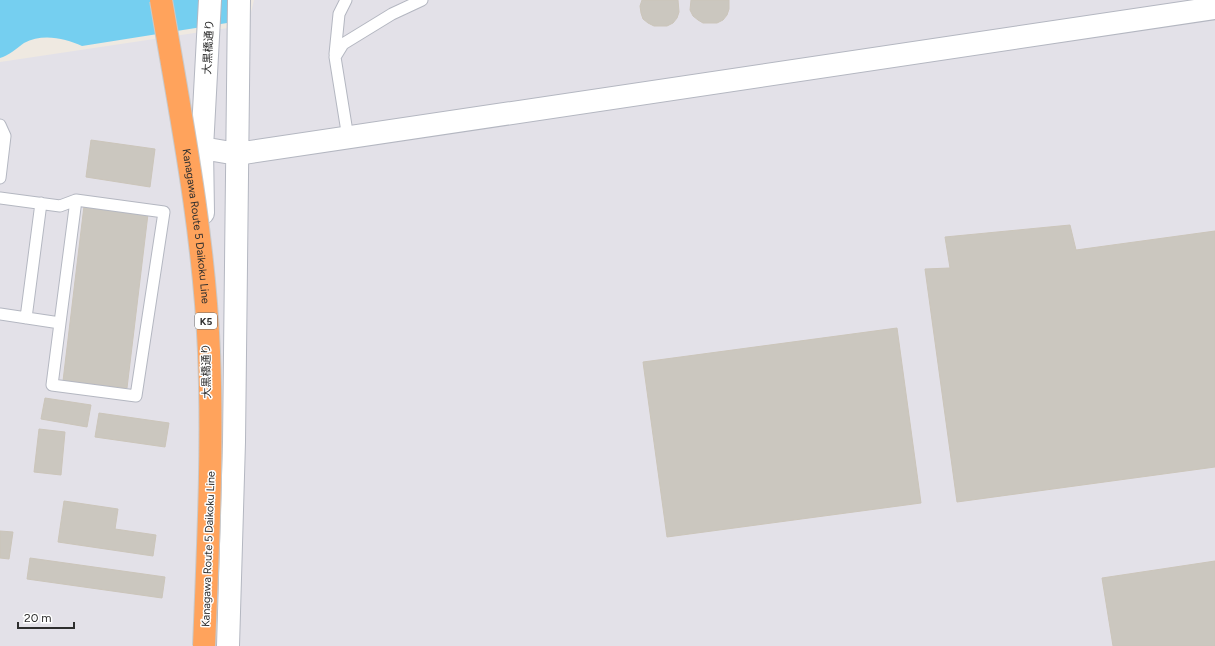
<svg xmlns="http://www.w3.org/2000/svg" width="1215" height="646" viewBox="0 0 1215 646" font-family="Figtree,'Noto Sans JP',sans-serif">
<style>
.industrial{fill:#e3e1e8}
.water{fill:#75cff0}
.building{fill:#cbc7bf;stroke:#cbc5ba}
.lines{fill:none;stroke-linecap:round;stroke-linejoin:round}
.service-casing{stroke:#b4b7c1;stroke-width:13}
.tertiary-casing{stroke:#b4b7c1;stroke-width:24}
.service{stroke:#fff;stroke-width:11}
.tertiary{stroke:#fff;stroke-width:22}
.motorway-bridge-casing{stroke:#c9c9c9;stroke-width:24;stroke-linecap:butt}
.motorway-bridge{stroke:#ffa35c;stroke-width:22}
.labels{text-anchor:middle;stroke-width:3;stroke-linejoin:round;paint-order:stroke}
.shield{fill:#fff;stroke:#6d6d6d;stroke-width:1}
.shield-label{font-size:10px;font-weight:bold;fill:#2e2e2e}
.street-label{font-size:11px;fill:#2e2e2e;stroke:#fff}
</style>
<rect width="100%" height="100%" fill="#efe9e1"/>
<path class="industrial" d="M254,0h961v646h-1215v-584l248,-37z"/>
<path class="water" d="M0,0h251l-5,20 -164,26c-17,-8 -40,-13 -58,-3 -7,5 -16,13 -24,15z"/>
<path class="building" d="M642,0h36l1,12 -2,6 -4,5 -6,3h-13l-6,-3 -5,-4 -2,-6 -1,-7z
M691,0h38v9l-2,6 -4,5 -6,3h-14l-5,-3 -5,-4 -3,-6z
M91,140l64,9 -5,38 -64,-10z
M84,206l64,8 -21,174 -64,-7z
M1070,225l6,25 139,-19v236l-258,35 -32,-233 25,-1 -5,-31z
M897,328l24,175 -254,34 -24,-175z
M45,398l46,7 -4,22 -46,-8z
M99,413l70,10 -4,24 -70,-10z
M39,429l26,3 -4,43 -27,-3z
M64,501l54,8 -3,20 41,6 -3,21 -95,-14z
M0,531l13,1 -4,27 -9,-1z
M30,558l135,19 -3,21 -135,-19z
M1215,561v85h-102l-11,-68z"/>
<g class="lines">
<defs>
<path id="service" d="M335,54l4,-40 7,-14
M0,125l5,11 -5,42
M348,138l-13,-81 8,-13 49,-30 30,-14
M0,198l60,8 16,-6 88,12 -28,184 -84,-11 8,-62 -60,-9
M26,318l15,-115
M60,323l16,-123"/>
<path id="tertiary" d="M202,148l35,6 978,-146
M203,213l-1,-65 8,-148
M228,646l6,-204 5,-442"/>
</defs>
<use href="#service" class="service-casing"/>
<use href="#tertiary" class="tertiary-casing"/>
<use href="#service" class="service"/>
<use href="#tertiary" class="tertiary"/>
<defs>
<g id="motorway-bridge">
<path id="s1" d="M161,0c20,117 43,233 48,352 4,98 -1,196 -5,294"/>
</g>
</defs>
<use href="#motorway-bridge" class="motorway-bridge-casing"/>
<use href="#motorway-bridge" class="motorway-bridge"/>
</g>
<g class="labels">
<rect class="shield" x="195" y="313" width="22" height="16" rx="3"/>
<g class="shield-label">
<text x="206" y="325">K5</text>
</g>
<g class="street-label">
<text transform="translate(208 47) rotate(-87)" y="4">大黒橋通り</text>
<text dy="4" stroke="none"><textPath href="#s1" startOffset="229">Kanagawa Route 5 Daikoku Line</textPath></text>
<text transform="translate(206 371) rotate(-91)" y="4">大黒橋通り</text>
<text transform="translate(208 549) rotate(-88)" y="4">Kanagawa Route 5 Daikoku Line</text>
</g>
</g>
<path d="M18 622v6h56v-6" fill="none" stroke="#2e2e2e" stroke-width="2"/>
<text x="24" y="622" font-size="12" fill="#2e2e2e" stroke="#ffffff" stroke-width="3" paint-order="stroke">20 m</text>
</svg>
